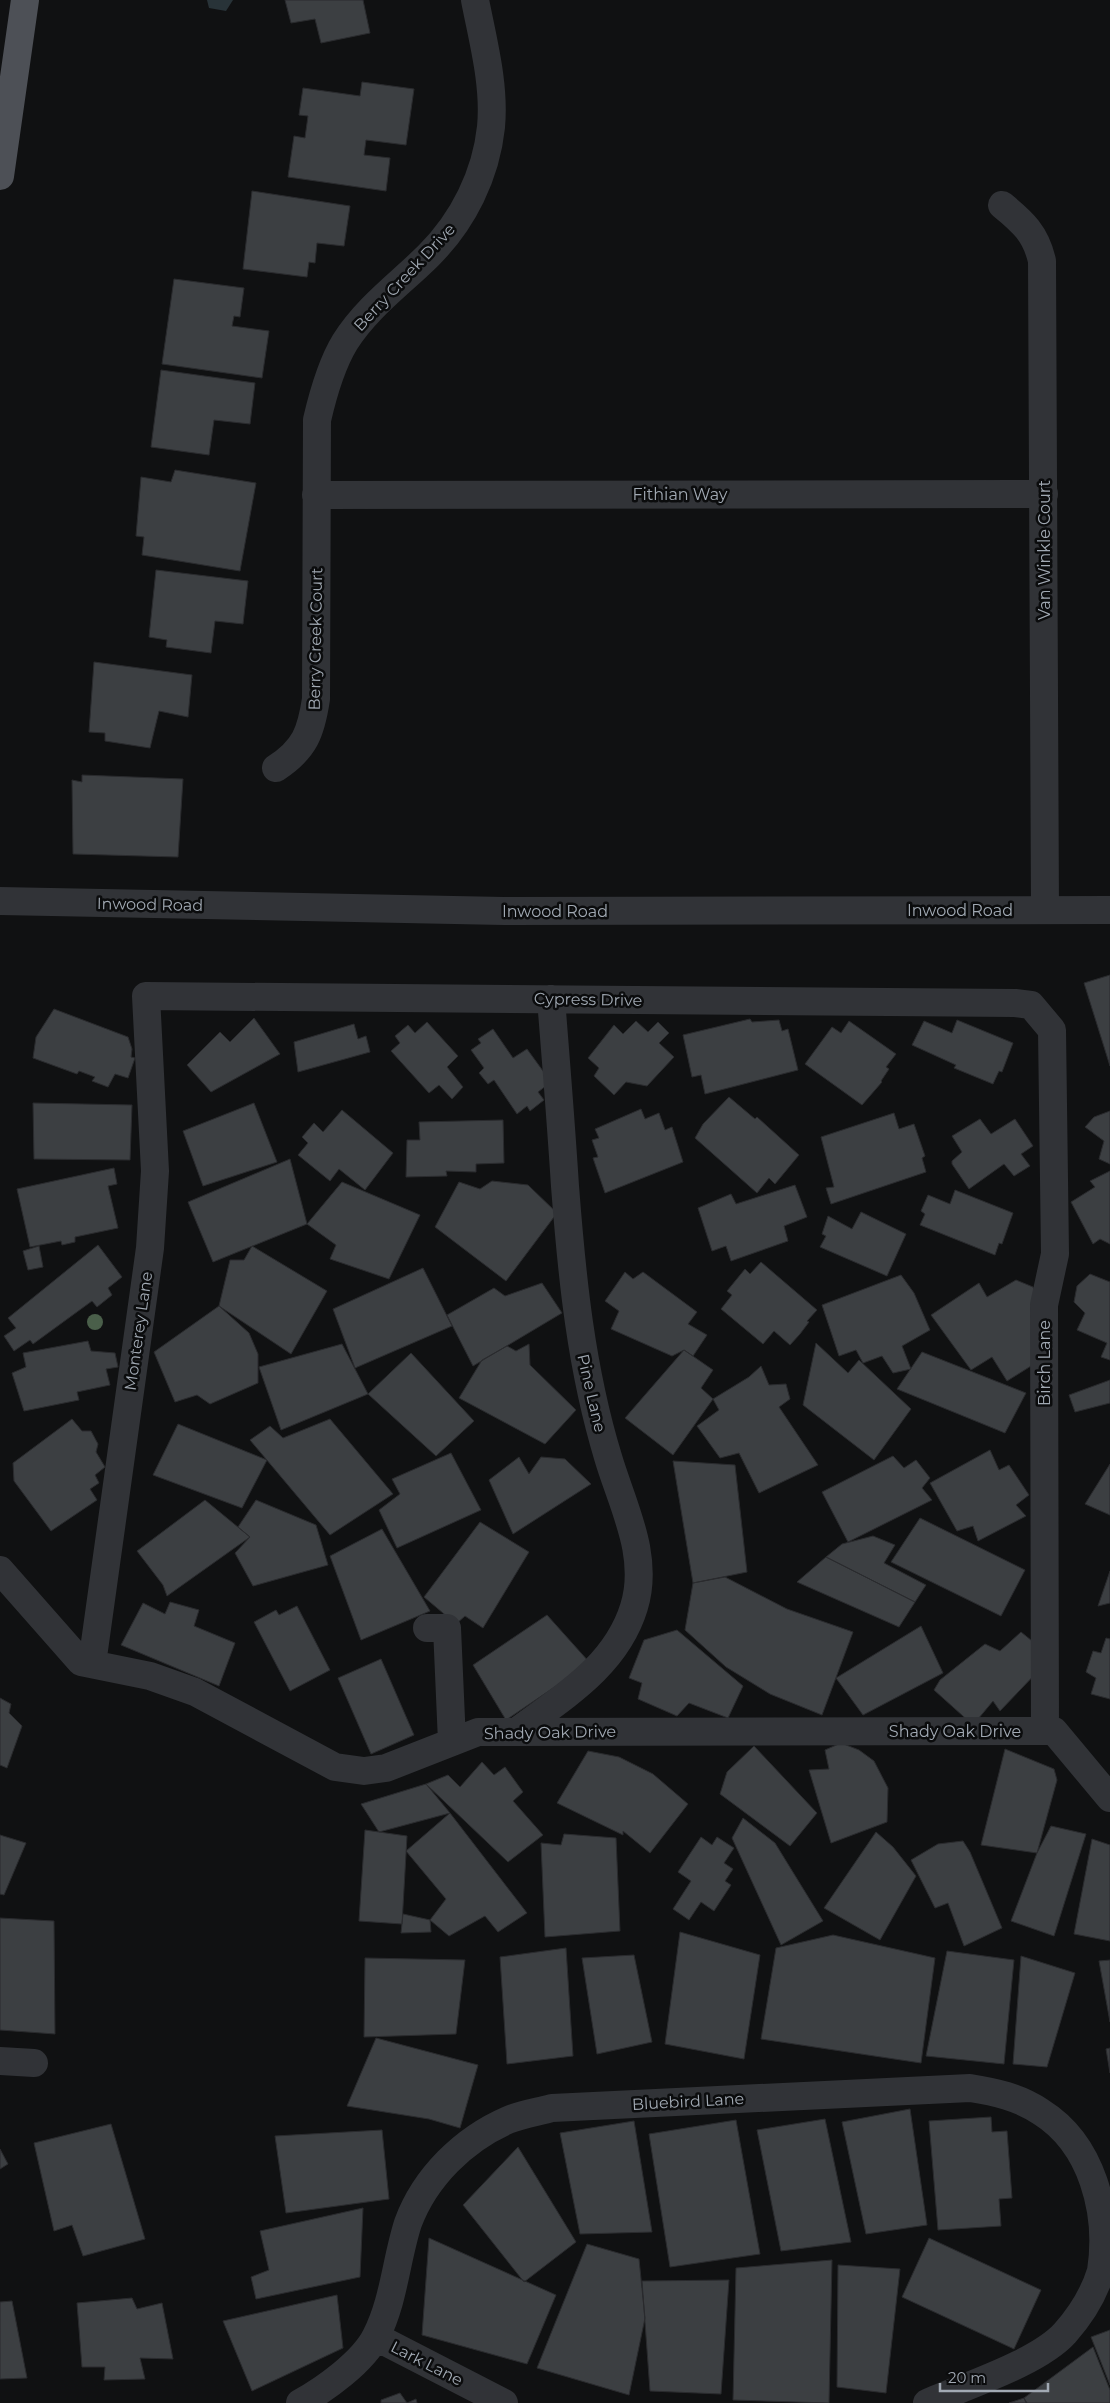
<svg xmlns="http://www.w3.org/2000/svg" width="1110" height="2403" viewBox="0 0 1110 2403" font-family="Montserrat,sans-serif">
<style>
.water{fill:#283338}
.building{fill:#3c3f42;stroke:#2a2b2e}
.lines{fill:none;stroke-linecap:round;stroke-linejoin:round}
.street{stroke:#313337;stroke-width:28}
.primary{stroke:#4d5056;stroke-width:28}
.tree{fill:#4a5f4a}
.labels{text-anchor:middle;stroke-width:5;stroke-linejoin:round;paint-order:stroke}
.street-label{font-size:16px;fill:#a1a9b3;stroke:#0b0c0d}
</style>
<rect width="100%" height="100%" fill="#101112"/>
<path class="water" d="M207,0h26l-7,11 -17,-3z"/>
<path class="building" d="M285,0h78l7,33 -49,10 -6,-24 -24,4z
M362,82l52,7 -8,56 -40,-5 -2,15 26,3 -4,33 -98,-14 6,-41 11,2 3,-22 -9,-1 4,-27 57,8z
M252,191l98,15 -6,40 -27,-3 -2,20 -6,-1 -2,15 -64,-8z
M174,279l70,9 -4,29 -6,-1 -2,10 37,5 -7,47 -100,-14z
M161,370l94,13 -5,41 -36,-4 -5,35 -58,-8z
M175,470l81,13 -16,88 -98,-16 2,-18 -8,-1 5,-59 30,5z
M156,570l92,11 -5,43 -28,-3 -4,32 -45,-6 1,-7 -18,-3z
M94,662l98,13 -4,42 -29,-6 -9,37 -45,-7v-8l-16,-1z
M82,775l101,4 -5,78 -105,-3 -1,-74 10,2z
M1110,975v91l-26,-83z
M54,1009l74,28 4,12 -1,8 4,1 -7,20 -13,-4 -7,13 -16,-6 3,-4 -16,-6 -2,3 -44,-16 3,-21z
M254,1018l26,36 -69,38 -24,-27 33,-33 10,10z
M750,1019l2,3 27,-2 3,11 6,-2 10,41 -93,24 -4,-19 -9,2 -9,-42z
M957,1020l56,23 -11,29 -3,-1 -6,13 -39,-16 2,-3 -44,-20 12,-24 28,12z
M636,1021l12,11 10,-10 11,11 -10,10 15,14 -27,29 -21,-4 -12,13 -20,-19 5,-8 -11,-10 26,-33 9,9z
M849,1021l47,33 -10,13 3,2 -8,12 1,1 -20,23 -57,-41 27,-37 9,6z
M427,1022l31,34 -11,11 16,20 -11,12 -13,-14 -10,8 -38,-42 9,-8 -5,-7 13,-11 7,8z
M354,1024l4,15 8,-3 4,16 -72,20 -4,-30z
M493,1029l20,29 14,-9 24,33 -13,10 6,8 -14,11 -3,-5 -10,8 -23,-34 -6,4 -9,-11 5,-5 -13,-18 10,-7 -3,-4z
M729,1097l26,22 2,-2 42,38 -24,29 -6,-6 -12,15 -62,-55 8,-14z
M33,1103l99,2 -2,55 -96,-1z
M254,1103l23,59 -74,24 -20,-55z
M641,1109l4,10 14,-6 6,17 7,-3 11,35 -78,31 -12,-35 5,-1 -6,-17 7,-2 -4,-9z
M342,1110l51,43 -28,37 -26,-21 -9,12 -32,-26 10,-12 -6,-6 12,-14 9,9z
M1110,1111v53l-11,-5 5,-18 -19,-14 9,-10z
M894,1113l5,16 15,-5 11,32 -3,2 4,14 -95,32 -5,-16 8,-1 -13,-50z
M980,1119l11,15 24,-15 18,27 -12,8 9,12 -16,10 -10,-12 -35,25 -17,-25v-3l10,-9 -10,-16z
M503,1120l1,43 -28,1v8l-30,-1 1,5 -41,1 1,-37h13l-1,-18z
M290,1159l17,65 -94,38 -25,-60z
M114,1168l3,16 -9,2 10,42 -43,9v5l-13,3 -1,-4 -31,6 -13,-58z
M1110,1171v73l-10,-5 -7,5 -22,-42 24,-15 -5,-6z
M492,1181l36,4 29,28 -51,68 -71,-54 24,-45 21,7z
M342,1182l78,33 -31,64 -59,-20 6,-14 -29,-21z
M795,1185l12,32 -23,9 4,15 -57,20 -5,-15 -14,5 -14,-43 33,-14 5,10z
M955,1190l58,23 -11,31 -3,-1 -4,12 -75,-30 5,-11 -4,-3 7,-16 22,9z
M861,1212l45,22 -19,42 -67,-29 6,-11 -4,-2 6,-18 24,13z
M98,1245l24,32 -14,11 4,7 -15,12 -5,-6 -59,43 -3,-4 -16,11 -10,-15 12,-8 -8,-10z
M39,1246l4,21 -15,3 -5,-19z
M252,1246l75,45 -36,63 -72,-48 11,-46h14z
M761,1262l56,48 -10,11 2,1 -9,12 -10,11 -16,-14 -11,13 -42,-35 11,-14 -5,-4 18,-22 5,5z
M423,1268l29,58 -97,42 -22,-59z
M625,1272l8,7 10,-7 54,40 -9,12 19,11 -14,21 -9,-6 -12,6 -61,-27 8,-18 -14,-10z
M1090,1274l20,8v78l-9,-3 6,-14 -30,-13 8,-17 -11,-11 3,-16z
M901,1275l13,18 16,37 -28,16 9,23 -18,4 -11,-17 -19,7 -7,-13 -17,6 -17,-51z
M1016,1280l17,7 7,17 -9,62 -24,15 -15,-24 -21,13 -40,-55 48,-32 8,14z
M542,1283l20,30 -89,53 -26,-51 47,-27 11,8z
M219,1306l30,27 9,21v29l-48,21 -13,-9 -22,7 -21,-50z
M88,1341l3,10 24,2 3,14 -12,2 4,16 -33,7 2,8 -55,11 -12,-38 14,-6 -3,-14z
M816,1343l32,30 11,-13 52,49 -37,51 -71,-55z
M342,1344l26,50 -87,36 -22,-63z
M529,1344l1,21 46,45 -31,34 -86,-46 23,-38 25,-14 9,5z
M684,1350l29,20 -12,18 12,11 -40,56 -48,-37z
M922,1352l104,41 -21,40 -108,-44z
M411,1353l63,68 -38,35 -68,-62z
M761,1366l8,19 17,-1 4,15 -11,8 39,58 -59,28 -20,-40 -19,5 -23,-32 22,-16 -6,-11 36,-22z
M1110,1380v23l-35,9 -6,-17z
M72,1419l10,12h9l7,13 -2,8 9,15 -10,8 4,8 -9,6 7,11 -46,31 -37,-50 -1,-18z
M330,1419l63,75 -63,41 -80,-95 20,-14 13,12z
M178,1424l89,36 -25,48 -89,-33z
M990,1450l9,20 10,-5 20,30 -13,10 10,11 -48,25 -5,-15 -16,5 -27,-48z
M451,1453l30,57 -84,38 -18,-38 21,-16 -8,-15z
M893,1456l11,12 12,-8 14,18 -8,10 10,12 -84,42 -26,-50z
M519,1457l10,17 12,-17 24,2 26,25 -78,50 -24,-54z
M673,1461l62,4 12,107 -54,11z
M1110,1464v51l-25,-11z
M205,1500l45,37 -83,59 -4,-11 -26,-34z
M256,1500l60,25 12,40 -75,21 -18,-33 15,-16 -12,-10z
M920,1518l105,52 -24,46 -110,-54z
M480,1522l49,30 -46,76 -18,-12 -9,8 -32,-27z
M382,1529l48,82 -69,29 -31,-84z
M873,1536l22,9 -11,18 42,22 -11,17 -89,-45 16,-13z
M826,1557l89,45 -16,25 -102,-45z
M1110,1571v32l-12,3z
M725,1577l62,32 66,23 -31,83 -52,-21 -44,-27 -41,-37 8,-47z
M170,1602l29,8 -5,16 41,17 -16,43 -98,-41 22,-42 22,11z
M297,1606l33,64 -40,21 -36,-69 22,-12 3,5z
M547,1615l43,48 -84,57 -33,-55z
M921,1626l22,47 -80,42 -27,-37z
M677,1630l66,56 -15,32 -39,-15 -12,13 -39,-17 4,-16 -13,-5 15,-38z
M1021,1632l16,13 5,22 -42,44 -7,-10 -20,24 -39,-35 6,-10 45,-36 15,7z
M1106,1638l4,1v60l-19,-5 5,-16 -10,-6 7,-21 8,2z
M381,1659l33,76 -43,19 -33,-76z
M0,1698l11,6 -2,9 13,13 -15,42 -7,-3z
M841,1743l18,7 15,11 14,27 -1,34 -56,21 -22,-73 20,-1 -4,-19z
M754,1746l63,67 -27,33 -70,-52 7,-22z
M1005,1749l49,20 3,11 -20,73 -56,-8z
M588,1751l31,6 34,17 35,30 -38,49 -27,-22v4l-66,-32z
M482,1762l12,13 11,-8 18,25 -10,9 30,34 -35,27 -82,-78 22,-9 12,12z
M426,1784l24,29 -71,19 -18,-28z
M450,1813l77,100 -29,19 -13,-16 -36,20 -19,-16 16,-21 -40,-48z
M743,1818l32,25 48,78 -42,24 -49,-107z
M1051,1826l35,8 -32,102 -43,-15 26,-68z
M365,1830l42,6 -5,88 -43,-3z
M876,1832l17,15 23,29 -36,64 -56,-32z
M564,1834l52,4 4,93 -75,6 -4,-94 20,2z
M0,1835l26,8 -22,52 -4,-1z
M701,1837l11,8 5,-8 17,11 -10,15 9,6 -8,12 6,4 -17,26 -13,-9 -12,18 -16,-11 18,-28 -13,-9z
M1092,1839l18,6v96l-36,-7z
M963,1841l7,11 32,76 -38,18 -16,-43 -13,5 -24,-48 27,-16z
M403,1914l27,6 1,12 -30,1z
M0,1918l54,3 1,113 -55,-4z
M680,1932l80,23 -16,104 -79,-15z
M833,1935l102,23 -14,105 -160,-24 15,-91z
M566,1948l7,108 -66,8 -7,-107z
M947,1951l67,9 -10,104 -78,-8z
M634,1955l18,87 -55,12 -15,-96z
M1021,1956l54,17 -28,94 -34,-3z
M365,1958l100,2 -9,74 -92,3z
M1110,1960v62l-11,-61z
M376,2038l102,27 -18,63 -31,-9 -82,-13z
M1110,2048v25l-4,-24z
M910,2109l17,116 -61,9 -24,-112z
M991,2117l1,15 15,-1 5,67 -13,1 2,27 -63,4 -9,-109z
M825,2119l26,123 -70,9 -24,-121z
M736,2120l24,134 -90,13 -21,-133z
M634,2121l18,111 -72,2 -20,-101z
M111,2124l34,115 -62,17 -11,-31 -18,6 -20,-88z
M382,2130l7,69 -103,14 -11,-77z
M518,2147l58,95 -52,40 -61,-77z
M0,2149l8,15 -8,5z
M363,2208l-3,69 -104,22 -5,-22 18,-7 -9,-39z
M429,2238l127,57 -29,69 -105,-29z
M929,2238l112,52 -27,59 -112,-52z
M587,2244l52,15 6,59 -16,77 -92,-27z
M832,2260l-3,143 -96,-3 3,-132z
M838,2265l62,4 -14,124 -49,-6z
M729,2280l-8,114 -71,-3 -8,-110z
M337,2295l6,53 -91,43 -29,-70z
M132,2298l5,11 25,-6 11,56 -33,-1 5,21 -41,1 1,-13h-23l-5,-64z
M12,2301l15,77 -27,1v-77z
M1110,2330v55l-19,-48z
M1093,2347l17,43v13h-83l-3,-5z
M400,2393l7,10 9,-4 1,4h-36v-3z
M1024,2398l2,5h-17z"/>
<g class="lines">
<path class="street" d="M1002,205c21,17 34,29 40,56l3,649
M316,495l728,-1
M276,768c29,-19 35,-36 40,-69l1,-279c6,-26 14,-55 28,-78 22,-35 56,-59 84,-87 34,-34 57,-80 62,-128 4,-42 -8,-86 -16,-127
M0,901l504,10 606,-1
M0,1570l81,92 69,14 45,16 140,75 29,4 22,-3 92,-36 576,-1 56,67
M427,1628h20l5,114
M92,1664l58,-416 5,-77 -9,-175 869,7 16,2 21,25 3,224 -11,51 1,426
M516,1732c47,-35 100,-66 118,-125 16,-52 -12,-102 -26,-150 -27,-89 -36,-179 -43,-271 -4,-63 -9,-125 -14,-187
M0,2061l34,2
M376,2337l128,66
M300,2403c25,-14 63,-41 76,-67 18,-35 20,-76 32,-113 17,-46 56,-84 100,-103 14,-6 30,-8 44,-12l418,-20c25,4 49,9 71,24 51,32 69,100 60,159 -7,23 -20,44 -36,62 -27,30 -100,53 -138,70"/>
<path class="primary" d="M0,176l25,-176"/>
</g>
<circle class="tree" cx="95" cy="1322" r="8"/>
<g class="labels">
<g class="street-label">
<text transform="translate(404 277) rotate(-47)" y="6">Berry Creek Drive</text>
<text x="680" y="500">Fithian Way</text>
<text transform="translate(1044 550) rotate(-90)" y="6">Van Winkle Court</text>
<text transform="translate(315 639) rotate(-89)" y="6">Berry Creek Court</text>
<text transform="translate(150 904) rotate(1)" y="6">Inwood Road</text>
<text x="960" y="916">Inwood Road</text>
<text x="555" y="917">Inwood Road</text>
<text transform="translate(588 999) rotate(1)" y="6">Cypress Drive</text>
<text transform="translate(138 1331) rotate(-82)" y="6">Monterey Lane</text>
<text transform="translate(1044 1363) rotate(-90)" y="6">Birch Lane</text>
<text transform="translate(592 1393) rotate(77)" y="6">Pine Lane</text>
<text x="955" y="1737">Shady Oak Drive</text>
<text transform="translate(550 1732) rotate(-1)" y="6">Shady Oak Drive</text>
<text transform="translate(688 2101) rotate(-3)" y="6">Bluebird Lane</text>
<text transform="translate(427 2363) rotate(27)" y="6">Lark Lane</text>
</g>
</g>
<path d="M940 2383v8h108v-8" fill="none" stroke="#a1a9b3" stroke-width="2.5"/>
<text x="948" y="2383" font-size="15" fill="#a1a9b3" stroke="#0b0c0d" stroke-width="4" paint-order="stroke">20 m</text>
</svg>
